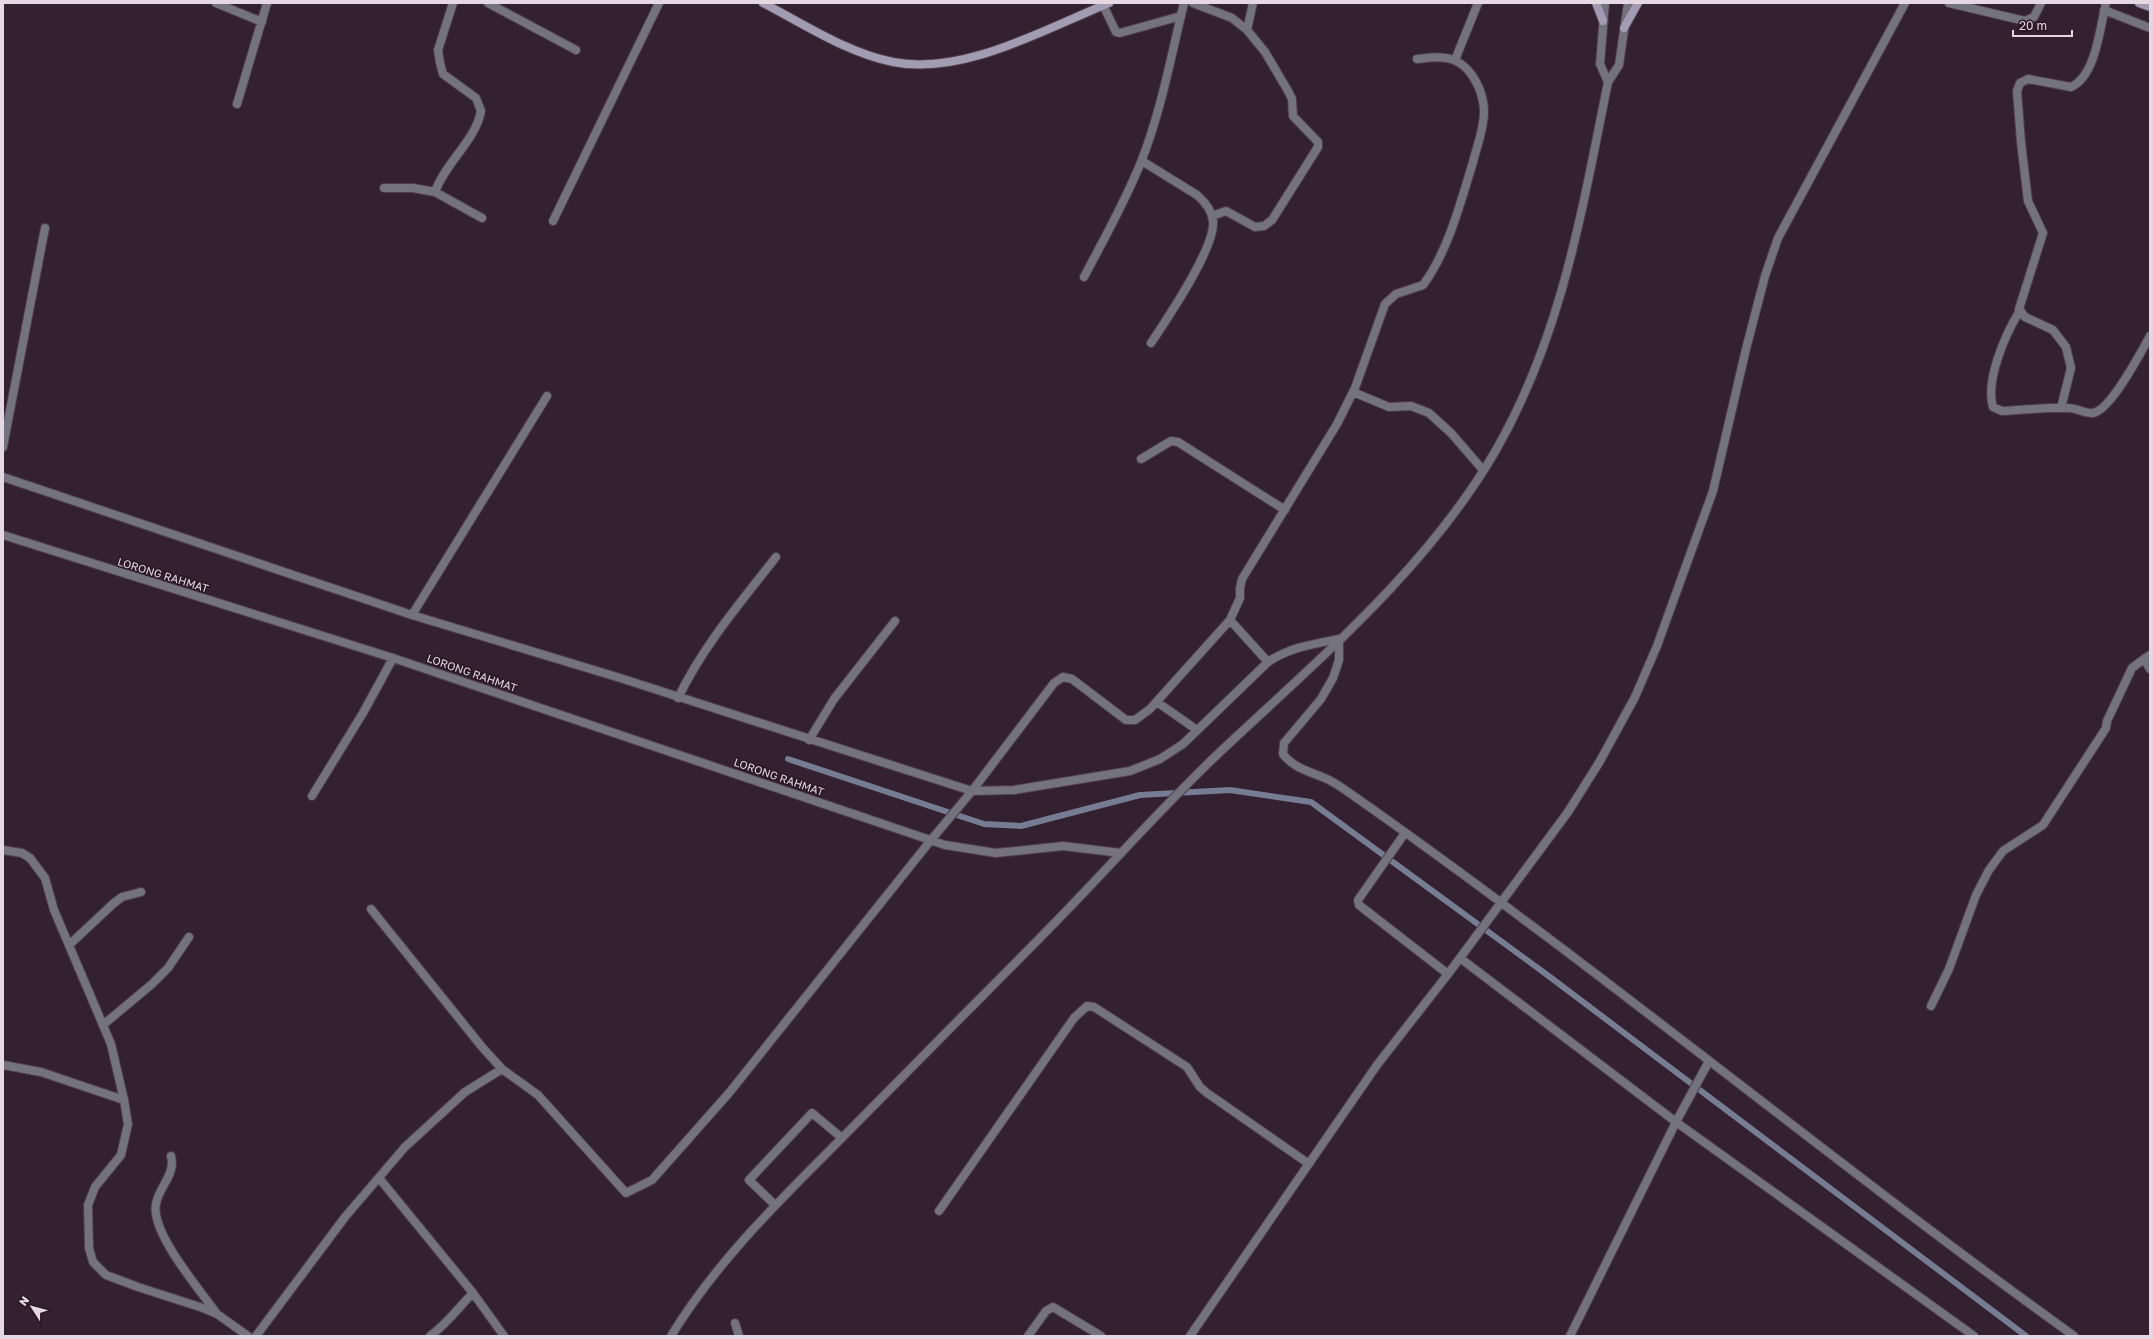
<svg xmlns="http://www.w3.org/2000/svg" width="2153" height="1339" viewBox="0 0 2153 1339" font-family="'Golos Text',sans-serif">
<style>
.lines{fill:none;stroke-linecap:round;stroke-linejoin:round}
.stream{stroke:#767c92;stroke-width:6}
.service-casing{stroke:#4f3d4c;stroke-width:10}
.minor-casing{stroke:#4f3d4c;stroke-width:10}
.tertiary-casing{stroke:#4f3d4c;stroke-width:10}
.secondary-casing{stroke:#4f3d4c;stroke-width:10}
.service{stroke:#75727f;stroke-width:8}
.minor{stroke:#75727f;stroke-width:8}
.tertiary{stroke:#75727f;stroke-width:8}
.secondary{stroke:#a29cb2;stroke-width:8}
.labels{text-anchor:middle;stroke-width:3;stroke-linejoin:round;paint-order:stroke}
.street-label{font-size:11px;fill:#e5d8e2;stroke:#291726}
</style>
<rect width="100%" height="100%" fill="#332030"/>
<g class="lines">
<path class="stream" d="M788,759l196,65 37,2 119,-31 90,-5 81,12 235,172 480,362"/>
<defs>
<path id="service" d="M1103,5l13,27 4,1 61,-17
M3,447l42,-219
M1405,833l-47,67 1,5 89,69 12,-16
M939,1211l135,-193 13,-12 7,1 93,60 13,20 7,6 102,71
M735,1323l4,13
M1028,1336l18,-25 7,-4 48,29
M1190,1336l187,-271 71,-91"/>
<path id="minor" d="M216,3l46,19
M453,3l-15,47 2,13 3,11 33,24 5,13c-5,29 -36,52 -46,81l47,26
M488,3l88,47
M1193,3l39,15 15,12 18,22 23,39 4,8 1,17 25,26v5l-46,73 -8,6 -9,1 -29,-16 -14,5
M1905,3l-127,235 -13,38 -19,73 -33,142 -56,155 -22,51 -35,64 -32,51 -108,146 216,164 298,214
M1949,3l76,18 9,-4 7,-14
M2104,10l46,18
M1247,30l6,-27
M1455,60l23,-57
M237,104l30,-101
M1142,161l55,34c7,6 15,16 16,26 3,26 -46,98 -62,122
M384,188h29l22,4
M553,221l106,-218
M1084,277c20,-38 41,-75 57,-115 20,-50 30,-106 43,-159
M2019,312c-14,23 -34,69 -26,95l9,4c22,-1 45,-4 67,-3 7,0 17,6 24,5 18,-3 48,-61 57,-77
M1353,392l36,15 22,-1 18,7 22,20 32,37
M2061,408l10,-40 -5,-21 -13,-17 -28,-13 -6,-8 24,-76 -15,-32 -7,-59 -4,-51 3,-8 8,-4 43,8c25,-11 29,-60 35,-84
M1141,459l30,-18 7,1 107,68
M3,477l409,138 205,62 355,114 42,-1 116,-19 30,-12 23,-15 85,-82c22,-15 46,-18 71,-23v21l-6,18 -12,21 -37,44 -1,11c12,16 30,18 46,26 8,4 15,9 22,14 247,173 478,366 723,542
M3,535l390,123 552,187 51,8 67,-7 58,7
M412,615l135,-219
M1230,620l38,42
M2150,655l-6,4 6,10
M678,698c25,-52 63,-96 98,-141
M1157,702l40,28
M809,740l25,-41 61,-78
M312,796l51,-83 30,-55
M3,850l19,3 8,5 15,20 9,32 57,134 13,56 4,24 -7,31 -26,32 -7,18 1,43 4,14 13,13 32,12 65,21 14,6 31,22
M371,909l111,138 20,22
M69,945l45,-42 8,-6 19,-5
M1931,1006l18,-37 27,-74 13,-25 14,-19 40,-26 63,-97 1,-7 25,-53 12,-9
M103,1025l49,-41 16,-16 21,-31
M3,1065l38,7 83,28
M171,1156c5,19 -12,30 -15,48 -6,28 44,86 61,110
M379,1178l94,115c-15,15 -26,31 -43,43
M775,1205l-26,-25 63,-67 30,25
M473,1293l31,43
M256,1336l89,-119 60,-70 60,-55 37,-23 36,26 88,98 26,-13 77,-87 202,-253 41,-49 82,-108 9,-6 9,2 54,41h9l15,-11 80,-89 10,-22v-10l2,-9 95,-155 18,-36 30,-84 11,-10 27,-9c25,-33 38,-84 50,-123 4,-16 11,-33 11,-50 0,-19 -11,-43 -28,-51 -11,-6 -27,-3 -39,-2
M1570,1336l106,-214 33,-61"/>
<path id="tertiary" d="M1605,3l-5,61 8,18
M671,1336c41,-67 95,-122 150,-177 34,-34 68,-69 102,-103 49,-50 99,-99 147,-149 50,-52 98,-106 151,-156 98,-92 207,-183 275,-301 66,-115 86,-240 112,-368l11,-17 9,-62"/>
<path id="secondary" d="M763,3c41,21 84,50 130,59 70,14 152,-33 216,-59
M1596,3l7,18
M2139,3l11,4
M1624,28l14,-25"/>
</defs>
<use href="#service" class="service-casing"/>
<use href="#minor" class="minor-casing"/>
<use href="#tertiary" class="tertiary-casing"/>
<use href="#secondary" class="secondary-casing"/>
<use href="#service" class="service"/>
<use href="#minor" class="minor"/>
<use href="#tertiary" class="tertiary"/>
<use href="#secondary" class="secondary"/>
</g>
<g class="labels">
<g class="street-label">
<text transform="translate(163 575) rotate(17)" y="4">LORONG RAHMAT</text>
<text transform="translate(472 673) rotate(19)" y="4">LORONG RAHMAT</text>
<text transform="translate(779 777) rotate(19)" y="4">LORONG RAHMAT</text>
</g>
</g>
<rect width="2153" height="1339" fill="none" stroke="#e5d8e2" stroke-width="8"/>
<g transform="translate(32 1307) rotate(306)" stroke="#291726" stroke-width="3" paint-order="stroke">
<path d="M0-3L7 15L0 10L-7 15Z" fill="#e5d8e2"/>
<text y="-6" font-size="11" font-weight="bold" text-anchor="middle" fill="#e5d8e2">N</text>
</g>
<path d="M2013 30v6h59v-6" fill="none" stroke="#e5d8e2" stroke-width="2"/>
<text x="2019" y="30" font-size="12" fill="#e5d8e2" stroke="#291726" stroke-width="3" paint-order="stroke">20 m</text>
</svg>
